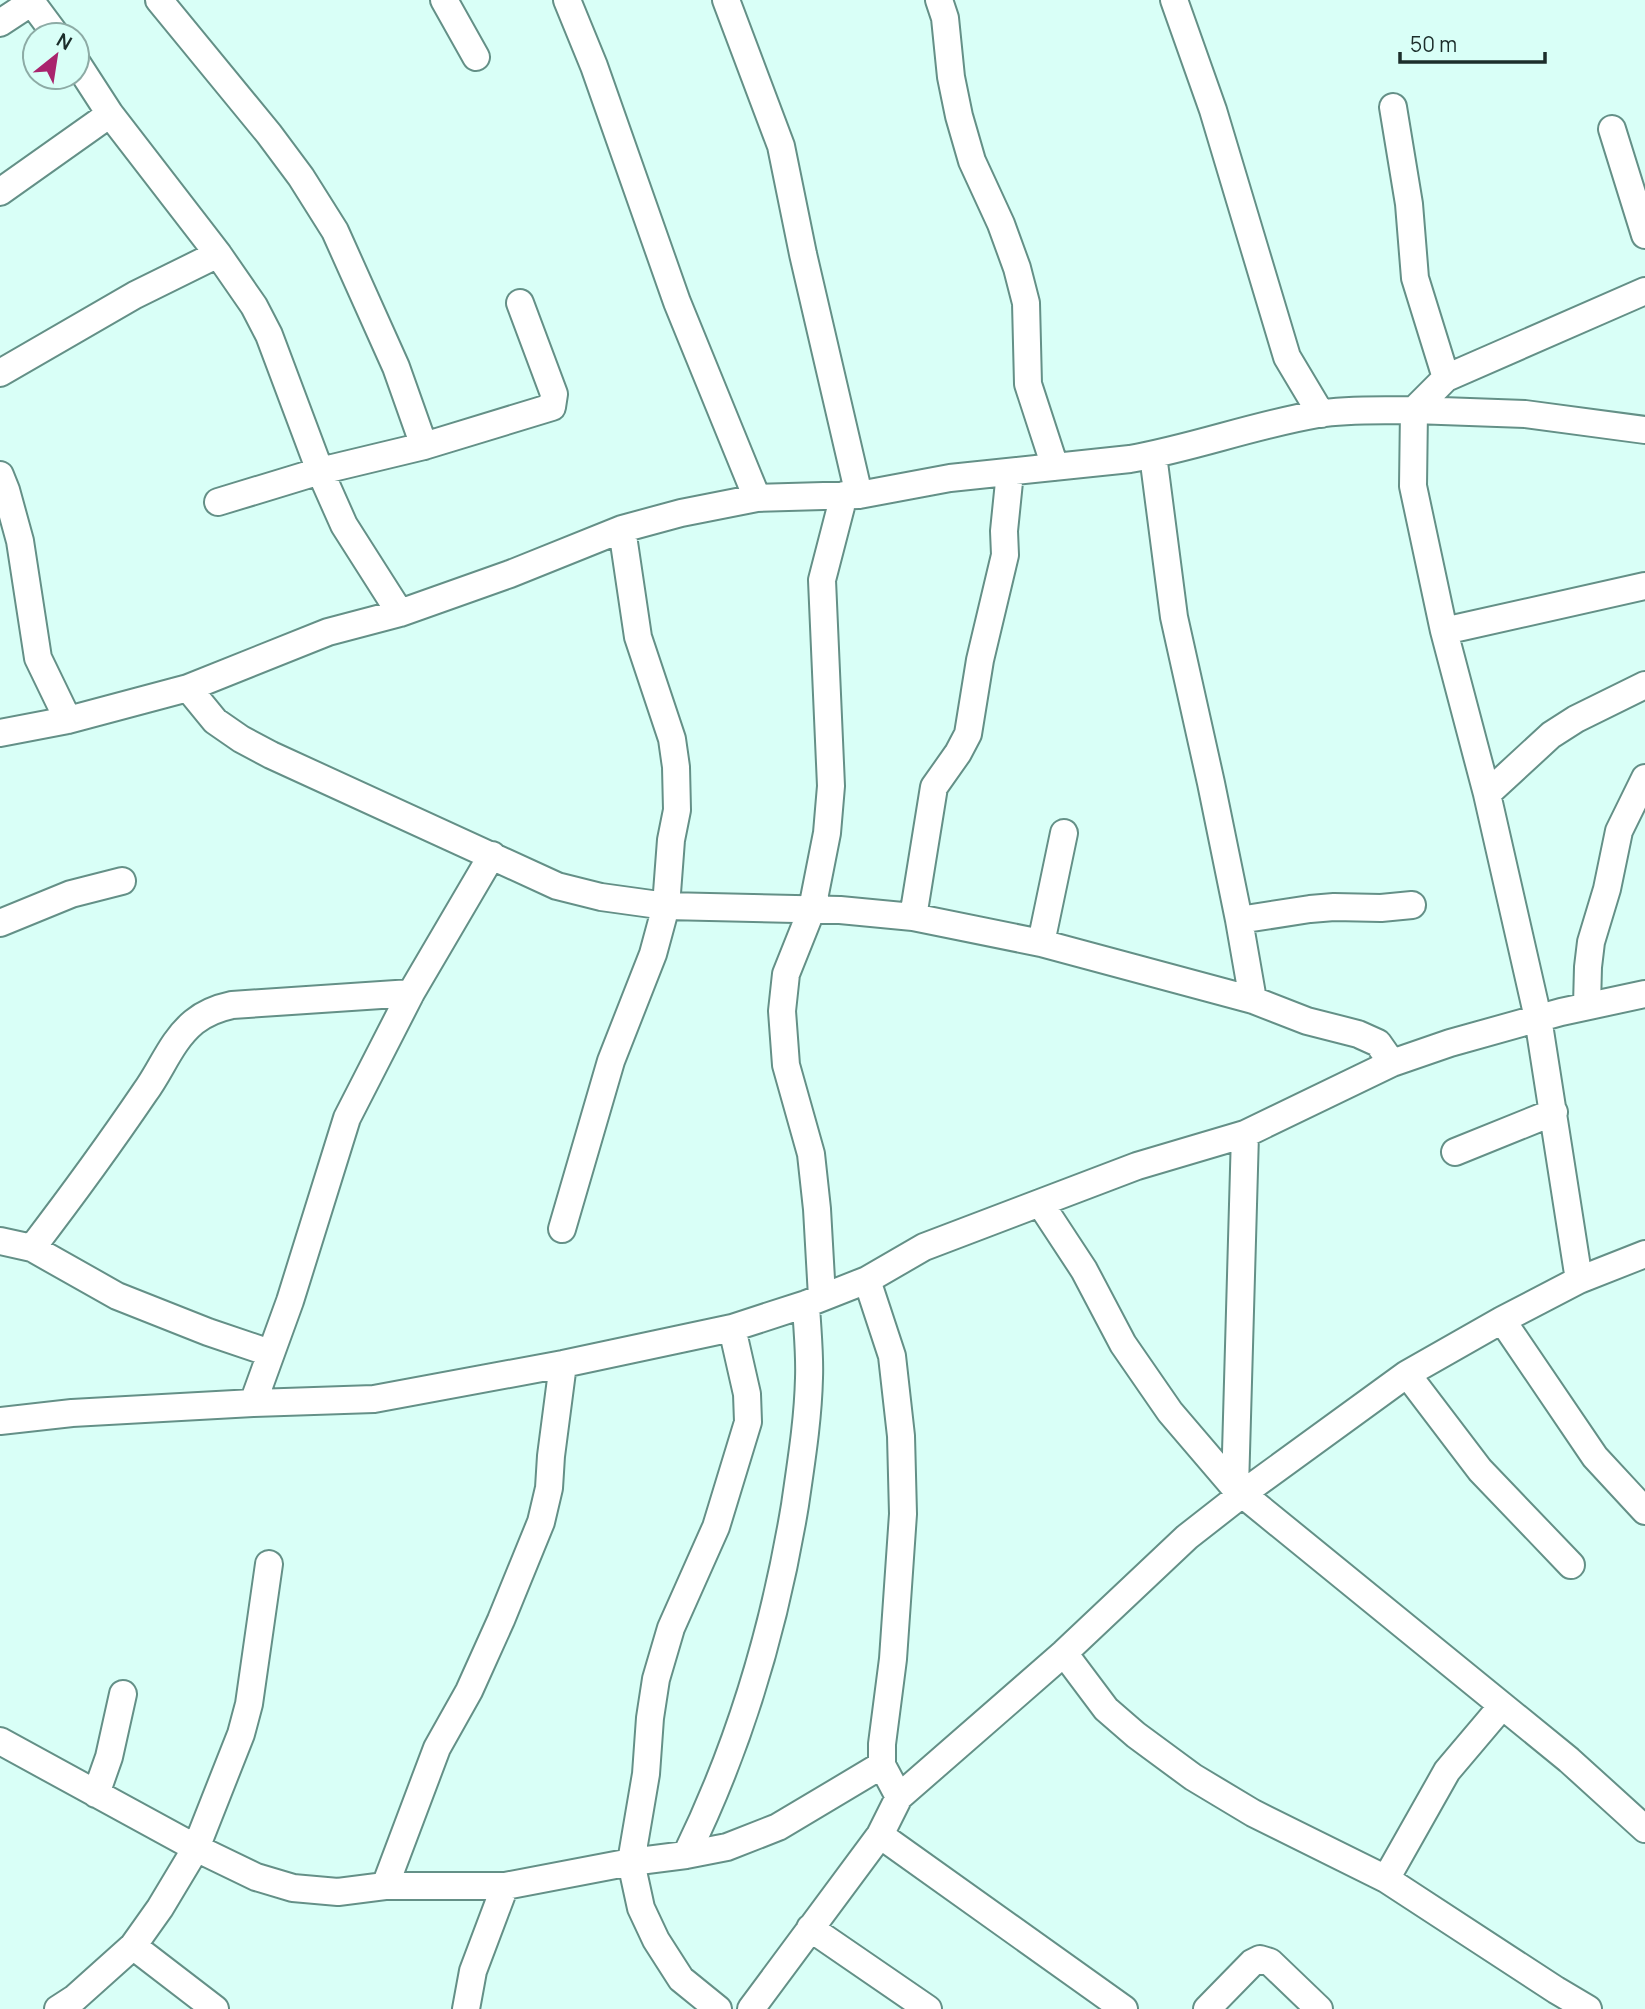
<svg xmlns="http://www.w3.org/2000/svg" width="1645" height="2009" viewBox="0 0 1645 2009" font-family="Manrope,sans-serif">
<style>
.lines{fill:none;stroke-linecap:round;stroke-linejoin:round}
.minor-casing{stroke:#649087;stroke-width:30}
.minor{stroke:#fff;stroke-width:26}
</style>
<rect width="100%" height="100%" fill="#d9fff7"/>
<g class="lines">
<defs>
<path id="minor" d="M30,0l26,35
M159,0l110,134 32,43 34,54 61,136 28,79
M444,0l32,57
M567,0l27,66 83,236 80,196
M726,0l55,146 22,108 56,241
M939,0l6,18 6,59 8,39 13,45 29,63 16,44 9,35 2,81 27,83
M1174,0l39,110 74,247 34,57
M0,23l32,-21
M77,63l33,51 108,140 36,52 15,29 51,136 24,54 56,88
M1393,107l16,97 6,74 31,100
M1612,129l33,106
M0,192l110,-78
M0,373l135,-78 83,-41
M1153,455l21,162 37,166 28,137 14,80
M0,475l6,15 14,51 18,117 30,62
M218,502l102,-31 104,-25 128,-39 2,-13 -34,-91
M1444,631l201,-45
M188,688l27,33 26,18 30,16 286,131 44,11 65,9 174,4 73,7 128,26 212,57 54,21 51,13 20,9 14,20
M0,733l68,-13 120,-32 140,-56 72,-19 110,-39 112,-45 59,-16 76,-15 102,-3 91,-17 180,-19c63,-11 124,-34 188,-45 31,-5 64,-3 96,-4l32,-32 199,-87
M1487,794l64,-59 25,-16 69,-34
M913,917l21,-130 24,-34 10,-19 12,-74 25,-105 -1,-24 6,-59
M1239,920l71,-11 24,-2 47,1 31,-3
M0,923l71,-29 51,-13
M1041,943l23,-110
M1587,1005l1,-38 3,-25 16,-53 12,-58 26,-53
M1245,1134l-10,354 334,272 76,69
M1455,1152l99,-40
M1040,1203l44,67 39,74 47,68 65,76
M562,1229l49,-168 42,-107 13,-48 5,-66 6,-30 -1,-43 -4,-28 -34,-102 -16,-108
M0,1241l32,7 85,48 91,36 62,21
M32,1248c39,-51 77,-103 113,-156 17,-23 26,-51 49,-70 11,-9 24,-14 38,-17l179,-12
M867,1280l25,76 9,80 2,78 -10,145 -11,85v21
M1579,1280l-41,-262 -51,-224 -43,-163 -31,-145 1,-76 111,4 120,16
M822,1297l-5,-88 -6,-55 -25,-89 -4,-54 4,-37 26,-65 15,-76 4,-47 -9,-206 22,-85
M1502,1320l93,137 50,54
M1407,1374l73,96 91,95
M253,1403l37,-102 57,-183 64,-125 81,-138
M0,1421l72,-8 181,-10 121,-4 189,-35 169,-36 74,-24 61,-24 57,-33 213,-81 108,-32 147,-71 58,-20 111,-31 84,-18
M1064,1653l42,56 30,26 57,42 60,36 133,66 170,111 32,19
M0,1741l196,107 60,29 37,11 45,4 47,-6h120l126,-24 55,-7 41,-8 51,-20 104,-62 17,32
M96,1794l13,-37 14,-63
M880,1835l244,174
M686,1855c54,-110 89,-229 109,-350 6,-42 13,-84 14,-127 1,-25 -2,-50 -3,-74
M1386,1879l61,-108 55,-65
M385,1886l52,-138 32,-57 32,-71 40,-98 8,-34 2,-32 12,-92
M810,1928l118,81
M133,1946l82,63
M58,2009l17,-11 58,-52 27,-38 36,-60 45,-114 8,-30 20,-140
M466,2009l7,-38 32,-85
M718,2009l-37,-30 -25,-39 -15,-32 -10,-46 15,-88 4,-56 6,-39 15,-51 45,-101 32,-105 -1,-28 -15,-66
M751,2009l129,-174 19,-38 165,-144 123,-116 55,-43 165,-120 95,-54 77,-40 66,-26
M1207,2009l45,-46 8,-4 10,3 49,47"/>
</defs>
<use href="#minor" class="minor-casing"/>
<use href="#minor" class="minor"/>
</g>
<g transform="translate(56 56) rotate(30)"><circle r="33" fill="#d9fff7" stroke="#8daba5" stroke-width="2"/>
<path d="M0-5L12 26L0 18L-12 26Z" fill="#a9246d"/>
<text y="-10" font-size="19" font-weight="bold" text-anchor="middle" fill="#1c2e2b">N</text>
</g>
<path d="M1400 52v10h145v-10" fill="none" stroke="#1c2e2b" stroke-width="3.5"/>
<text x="1410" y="52" font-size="21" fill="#1c2e2b" stroke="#d9fff7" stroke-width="5" paint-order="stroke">50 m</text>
</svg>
